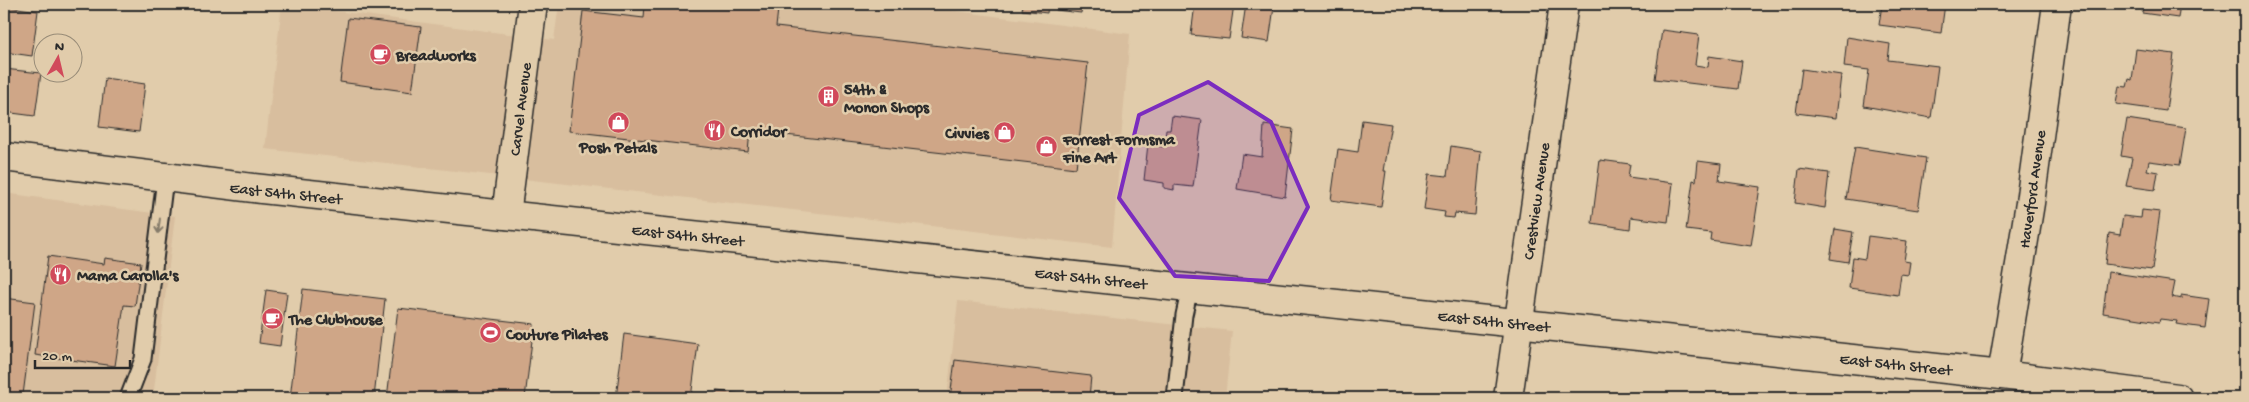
<svg xmlns="http://www.w3.org/2000/svg" width="2249" height="402" viewBox="0 0 2249 402" font-family="'Gochi Hand',sans-serif">
<style>
.built{fill:#d8be9e}
.building{fill:#cfa687;stroke:#2b2b2b}
.lines{fill:none;stroke-linecap:round;stroke-linejoin:round}
.lane-casing{stroke:#2b2b2b;stroke-width:19}
.street-casing{stroke:#2b2b2b;stroke-width:31}
.secondary-casing{stroke:#2b2b2b;stroke-width:31}
.lane{stroke:#e1ccab;stroke-width:15}
.street{stroke:#e1ccab;stroke-width:28}
.secondary{stroke:#e1ccab;stroke-width:28}
.oneway{stroke:#867c6b}
.marked{fill:#7b2cbf;fill-opacity:0.2;stroke:#7b2cbf;stroke-width:4;stroke-linejoin:round}
.labels{text-anchor:middle;stroke-width:5;stroke-linejoin:round;paint-order:stroke}
.poi-label{font-size:16px;font-weight:bold;fill:#2b2b2b;stroke:#e1ccab;text-anchor:start}
.street-label{font-size:16px;fill:#2b2b2b;stroke:#e1ccab}
</style>
<rect width="100%" height="100%" fill="#e1ccab"/>
<filter id="ink" filterUnits="userSpaceOnUse"><feTurbulence type="fractalNoise" baseFrequency=".02" numOctaves="2"/><feDisplacementMap in="SourceGraphic" scale="10" xChannelSelector="R" yChannelSelector="G"/><feConvolveMatrix kernelMatrix="1 2 1 2 8 2 1 2 1" color-interpolation-filters="sRGB"/></filter>
<g filter="url(#ink)">
<path class="built" d="M282,4l272,36 5,-36h345l226,30 -18,213 -847,-98z
M4,193l171,23 -22,182h-149z
M958,301l274,30 -7,67h-278z"/>
<path class="building" d="M132,4h20l-1,2z
M645,4h83l50,5 -2,18 312,36 -12,105 -326,-37 -2,21 -179,-21 14,-120 61,7z
M1023,4h25l-1,9 -25,-3z
M1057,4h25l-1,9 -25,-3z
M1195,4h39l-5,35 -38,-4z
M1246,4l28,3 -5,35 -28,-4z
M1469,4h23l-1,3z
M1882,4h63l-4,29 -62,-8z
M2143,4h37l-2,14 -36,-5z
M4,6l34,5 -6,45 -28,-4z
M348,18l73,9 -9,65 -72,-10z
M1662,30l37,5 -4,30 13,2 1,-11 33,5 -4,28 -83,-10z
M1847,37l43,7 -2,16 50,6 -7,52 -67,-12 5,-36 -25,-3z
M2136,49l38,5 -8,57 -50,-7 3,-18 8,1 2,-8 3,1z
M4,69l37,4 -6,43 -31,-4z
M1802,69l39,6 -5,43 -40,-5z
M105,78l40,6 -6,48 -40,-5z
M1172,116l30,4 -9,67 -19,-2v5l-10,-2v-5l-20,-3 4,-36 16,3 2,-17h4z
M2127,119l59,9 -6,37 -31,-4 -2,9 11,2 -3,18 -29,-4 6,-28 -11,-2z
M1362,120l29,4 -8,47h3l-5,36 -50,-7 7,-51 20,3z
M1264,125l29,4 -8,68 -48,-8 5,-35 20,3z
M1451,146l30,5 -6,64 -20,-2 -1,5 -10,-1 1,-5 -21,-3 5,-35 18,2z
M1855,147l71,11 -8,52 -72,-11z
M1600,160l30,4 -2,13 45,6 -5,39 -37,-5 -1,12 -38,-6z
M1698,161l23,3 -2,17 41,6 -9,59 -41,-6 1,-7 -25,-3 7,-50 3,1z
M1799,169l30,4 -4,35 -30,-5z
M2142,210l18,2 -8,58 -47,-6 4,-31 11,2 3,-19 18,2z
M1835,229l18,3 -5,30 -18,-3z
M1868,236l39,5 -3,20 6,1 -2,13 -7,-1 -3,21 -49,-7 4,-31 12,2z
M48,256l56,8 1,-6 36,5 -6,43 -11,-1 -9,61 -80,-11z
M2108,272l67,10 -3,15 9,2v-4l28,4 -4,29 -29,-4 1,-3 -17,-2 -1,3 -56,-9z
M303,289l82,10 -11,99h-84z
M266,290l21,3 -7,53 -21,-3z
M4,298l31,4 -12,93 -19,-2z
M398,308l136,16 -9,74h-138z
M624,334l74,10 -7,54h-75z
M955,360l136,16 -2,22h-139z
M717,391l60,7h-61z
M1316,396l20,2h-20z"/>
<g class="lines">
<defs>
<path id="lane" d="M128,398l15,-39 22,-181
M1175,398l9,-83 6,-27"/>
<path id="street" d="M506,215l27,-211
M2002,375l28,-172 27,-199
M1508,398l56,-394"/>
<path id="secondary" d="M4,157l258,32 1740,186 176,23"/>
</defs>
<use href="#lane" class="lane-casing"/>
<use href="#street" class="street-casing"/>
<use href="#secondary" class="secondary-casing"/>
<use href="#lane" class="lane"/>
<use href="#street" class="street"/>
<use href="#secondary" class="secondary"/>
</g>
<defs><path id="oneway-shaft" d="M-6 0H5M1.5-3L5.5 0L1.5 3" fill="none" stroke-width="1.6" stroke-linecap="round" stroke-linejoin="round" transform="scale(1.25)"/></defs>
<use class="oneway" href="#oneway-shaft" transform="translate(159 226) rotate(97)"/>
</g>
<path class="marked" d="M1208,82l63,40 37,85 -39,74 -94,-5 -56,-78 20,-83z"/>
<defs>
<symbol id="cafe-disc" viewBox="-11 -11 22 22"><circle r="9.5" fill="#d1495b" stroke="#e1ccab"/><path d="M-5.5-4.5H6V0H3Q3 3.5 0 3.5H-2.5Q-5.5 3.5-5.5 0ZM3-3.2v2h1.7v-2ZM-6 4.5H4V6H-6Z" fill="#fff"/></symbol>
<symbol id="building-disc" viewBox="-11 -11 22 22"><circle r="9.5" fill="#d1495b" stroke="#e1ccab"/><path d="M-4-6H4V6H1V3H-1V6H-4ZM-2.5-4.3h1.7v1.8h-1.7ZM.8-4.3h1.7v1.8H.8ZM-2.5-1h1.7V.8h-1.7ZM.8-1h1.7V.8H.8Z" fill="#fff"/></symbol>
<symbol id="shop-disc" viewBox="-11 -11 22 22"><circle r="9.5" fill="#d1495b" stroke="#e1ccab"/><path d="M-5-2.5h2.3a2.7 3.5 0 0 1 5.4 0H5L5.5 6h-11ZM-1.5-2.5h3a1.5 2.3 0 0 0-3 0Z" fill="#fff"/></symbol>
<symbol id="restaurant-disc" viewBox="-11 -11 22 22"><circle r="9.5" fill="#d1495b" stroke="#e1ccab"/><path d="M-5-6h1v4h1v-4h1v4h1v-4h1v5L-1.5 .5V6h-2V.5L-5-1ZM5-6V6H3V1.5H1.5Q1.5-4 5-6Z" fill="#fff"/></symbol>
<symbol id="stadium-disc" viewBox="-11 -11 22 22"><circle r="9.5" fill="#d1495b" stroke="#e1ccab"/><path d="M0-5a6.5 5 0 1 0 0 10a6.5 5 0 1 0 0-10ZM-3.5-1.8h7v3.6h-7Z" fill="#fff"/></symbol>
</defs>
<g fill-rule="evenodd">
<use href="#cafe-disc" x="368" y="42" width="25" height="25"/>
<use href="#building-disc" x="816" y="84" width="25" height="25"/>
<use href="#shop-disc" x="606" y="110" width="25" height="25"/>
<use href="#restaurant-disc" x="702" y="118" width="25" height="25"/>
<use href="#shop-disc" x="992" y="120" width="25" height="25"/>
<use href="#shop-disc" x="1034" y="134" width="25" height="25"/>
<use href="#restaurant-disc" x="48" y="262" width="25" height="25"/>
<use href="#cafe-disc" x="260" y="306" width="25" height="25"/>
<use href="#stadium-disc" x="478" y="320" width="25" height="25"/>
</g>
<g class="labels">
<g class="poi-label">
<text x="396" y="60">Breadworks</text>
<text x="844" y="94">54th &amp;<tspan x="844" dy="18">Monon Shops</tspan></text>
<text x="731" y="136">Corridor</text>
<text x="989" y="138" text-anchor="end">Civvies</text>
<text x="1063" y="144">Forrest Formsma<tspan x="1063" dy="18">Fine Art</tspan></text>
<text x="618" y="152" text-anchor="middle">Posh Petals</text>
<text x="77" y="280">Mama Carolla's</text>
<text x="289" y="324">The Clubhouse</text>
<text x="506" y="339">Couture Pilates</text>
</g>
<g class="street-label">
<text transform="translate(519 109) rotate(-83)" y="6">Carvel Avenue</text>
<text transform="translate(2031 189) rotate(-82)" y="6">Haverford Avenue</text>
<text transform="translate(286 192) rotate(6)" y="6">East 54th Street</text>
<text transform="translate(1535 201) rotate(-82)" y="6">Crestview Avenue</text>
<text transform="translate(688 234) rotate(6)" y="6">East 54th Street</text>
<text transform="translate(1091 277) rotate(6)" y="6">East 54th Street</text>
<text transform="translate(1494 320) rotate(6)" y="6">East 54th Street</text>
<text transform="translate(1896 363) rotate(6)" y="6">East 54th Street</text>
</g>
</g>
<rect width="2249" height="402" fill="none" stroke="#e1ccab" stroke-width="20"/>
<rect x="10" y="10" width="2229" height="382" fill="none" stroke="#2b2b2b" stroke-width="2" filter="url(#ink)"/>
<g transform="translate(58 58) rotate(8)"><circle r="24" fill="#e1ccab" stroke="#988c78"/>
<path d="M0-4L9 19L0 12L-9 19Z" fill="#d1495b"/>
<text y="-8" font-size="14" font-weight="bold" text-anchor="middle" fill="#2b2b2b">N</text>
</g>
<path d="M35 360v8h95v-8" fill="none" stroke="#2b2b2b" stroke-width="2.5"/>
<text x="42" y="360" font-size="15" fill="#2b2b2b" stroke="#e1ccab" stroke-width="4" paint-order="stroke">20 m</text>
</svg>
